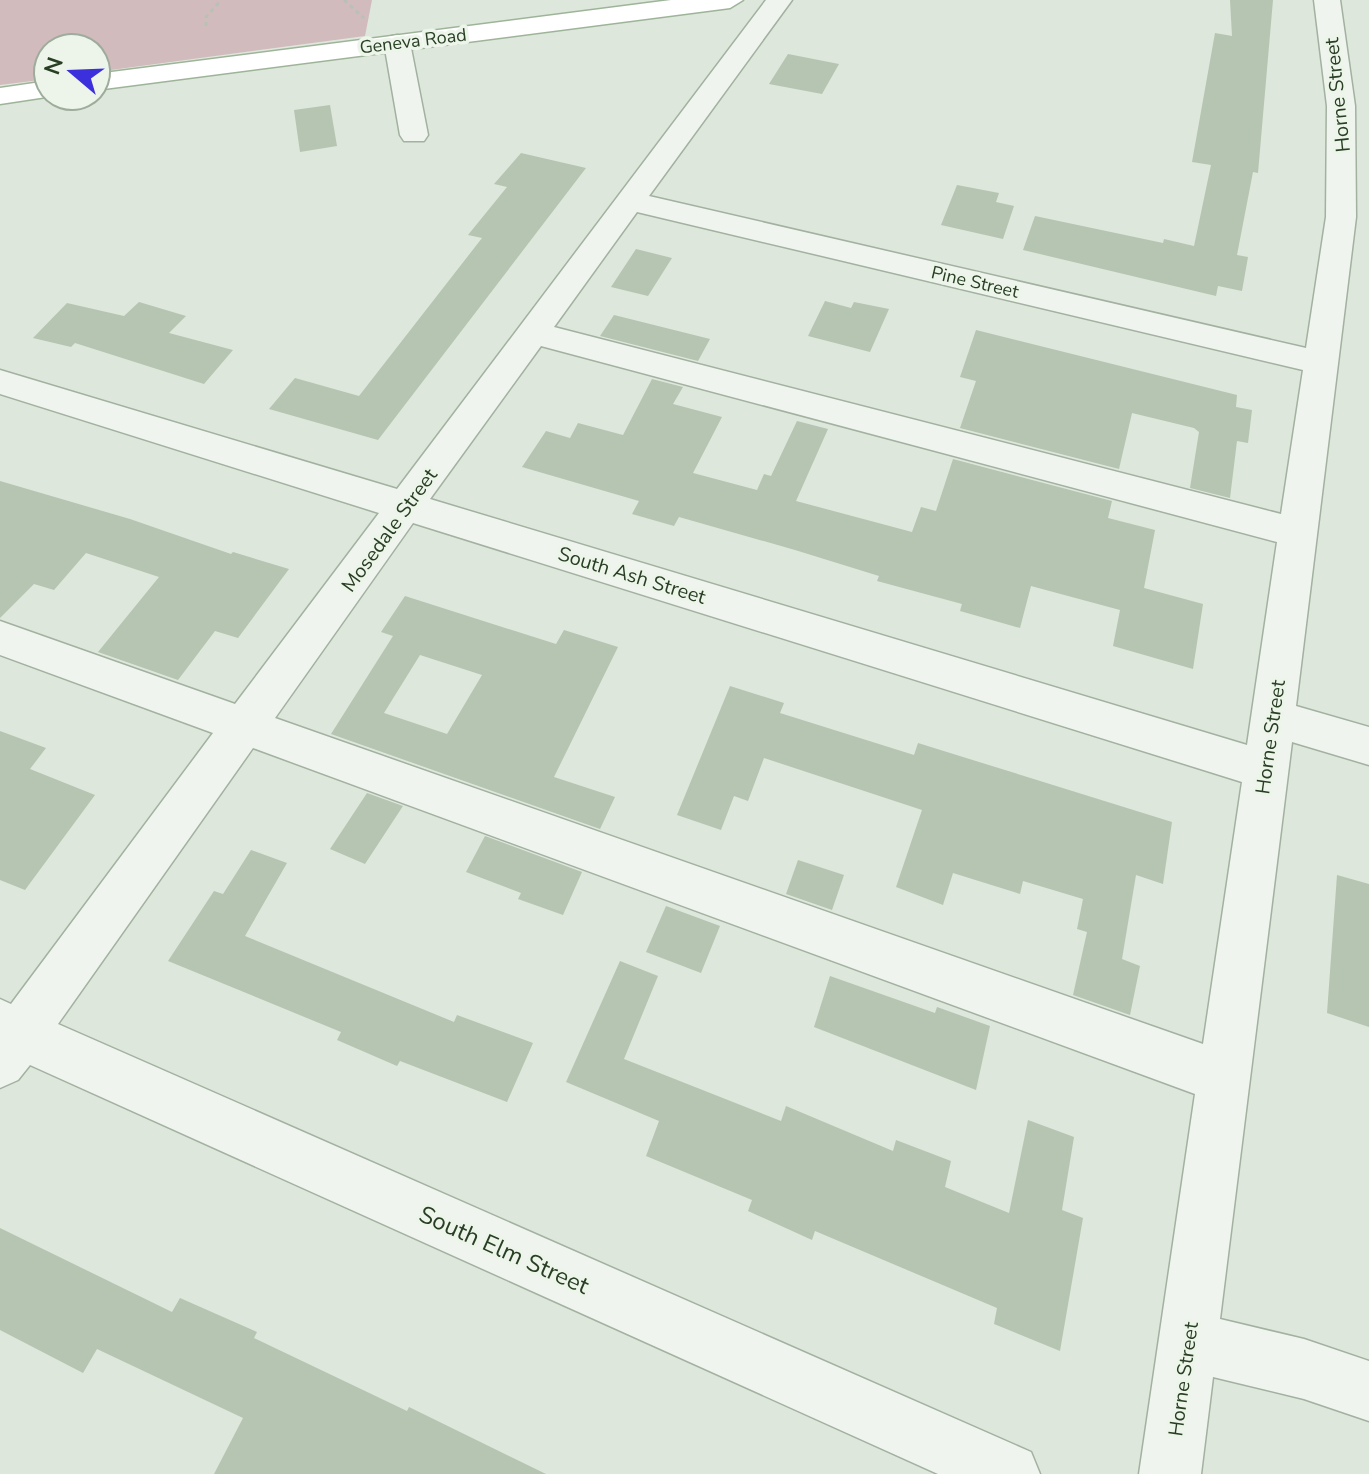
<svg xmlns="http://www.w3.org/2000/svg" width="1369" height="1474" viewBox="0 0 1369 1474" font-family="'Nunito Sans',sans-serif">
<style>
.green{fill:#d2bbbc}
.building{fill:#b5c5b2;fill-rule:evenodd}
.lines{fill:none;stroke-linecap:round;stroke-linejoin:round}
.minor-casing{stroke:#a3b1a0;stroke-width:3}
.major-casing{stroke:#9eb499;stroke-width:3}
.path{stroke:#b7c2b5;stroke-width:3;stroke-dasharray:4 4;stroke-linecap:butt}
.minor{fill:#eff5ee;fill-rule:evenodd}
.major{fill:#fff;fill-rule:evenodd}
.labels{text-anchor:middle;stroke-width:7;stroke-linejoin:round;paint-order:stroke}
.far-street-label{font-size:18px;fill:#283f24;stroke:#edf5ea}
.street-label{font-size:20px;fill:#283f24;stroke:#edf5ea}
.near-street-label{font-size:24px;fill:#283f24;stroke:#edf5ea}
</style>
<rect width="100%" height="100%" fill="#dde7db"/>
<path class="green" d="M0,0h372l-7,36 -269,36v-24h-48v31l-48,6z"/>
<path class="building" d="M1230,0h43l-15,173 -5,-1 -16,83 11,2 -6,34 -24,-5 -2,10 -193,-46 12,-34 128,27 1,-4 30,7 17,-81 -19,-3 23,-129 17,3z
M788,54l51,10 -17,30 -53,-10z
M330,105l7,41 -37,6 -6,-42z
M521,153l65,15 -208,272 -109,-31 26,-31 64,18 123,-158 -14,-3 39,-48 -13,-3z
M957,185l42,8 -3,9 18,4 -11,33 -62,-14z
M636,249l36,9 -24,38 -37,-9z
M825,301l26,7 3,-6 35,7 -19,43 -62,-16z
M139,302l47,14 -17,17 64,17 -29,34 -129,-41 -4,4 -38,-9 34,-35 57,13z
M614,315l96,24 -12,22 -98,-25z
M976,330l261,65 -1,12 16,3 -4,33 -11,-2 -7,57 -40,-10 9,-56 -5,-4 -62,-15 -13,56 -159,-41 16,-47 -16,-4z
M652,379l31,8 -10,17 49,13 -29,56 64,17 7,-16 7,2 26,-55 31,8 -32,72 116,31 9,-25 15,4 17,-52 159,42 -4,17 47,12 -11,58 59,16 -10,65 -80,-23 7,-36 -89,-24 -11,42 -60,-17 2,-7 -85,-23 2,-5 -84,-26 -116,-33 -5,9 -42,-12 7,-13 -117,-34 24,-36 24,7 8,-15 45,12z
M0,481l130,38 101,35 2,-2 56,17 -51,69 -23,-7 -37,49 -80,-28 61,-75 -73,-24 -32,37 -20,-6 -34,34z
M405,596l151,48 8,-14 54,17 -64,130 61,20 -15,32 -269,-95 62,-98 -12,-4zM420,655l62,20 -35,59 -63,-21z
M730,686l54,17 -4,10 134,42 4,-12 254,79 -9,62 -27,-9 -14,84 18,7 -10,49 -57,-20 14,-63 -10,-3 6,-30 -60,-18 -3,13 -67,-21 -10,32 -47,-18 26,-77 -158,-52 -16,43 -14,-5 -13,34 -44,-15z
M0,731l46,17 -16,21 65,26 -70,95 -25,-10z
M367,793l36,13 -38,58 -35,-15z
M485,836l97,36 -19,43 -45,-16 3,-6 -55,-21z
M251,850l36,13 -42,73 209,86 3,-7 76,28 -26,59 -107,-41 -3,5 -60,-26 4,-8 -173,-71 46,-70 9,3z
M798,860l46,15 -12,35 -46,-16z
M1337,875l32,9v143l-42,-14z
M666,906l54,20 -19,47 -55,-21z
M620,961l38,15 -34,83 157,62 5,-15 107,45 3,-11 55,21 -6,26 64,26 19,-93 46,17 -12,73 21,8 -23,133 -66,-27 3,-16 -182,-77 -3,9 -64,-29 4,-11 -106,-44 13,-35 -93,-39z
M830,976l105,37 2,-6 53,19 -14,64 -162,-63z
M0,1228l172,84 8,-14 77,34 -3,6 153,73 2,-4 137,67h-332l29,-56 -146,-69 -14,24 -83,-43z"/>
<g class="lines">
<defs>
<path id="minor" d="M766,0h26l-143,196 657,152 20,-131 1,-111 -13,-106h26l15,106 1,111 -60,489 73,21v38l-77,-23 -72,577 84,20 65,22v60l-65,-22 -91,-22 -12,97h-62l56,-380 -942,-346 -195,276 973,428 9,22h-102l-908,-409 -12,15 -18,8v-89l11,5 202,-271 -213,-78v-34l235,83 144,-191 -379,-119v-24l397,119zM637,212l666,158 -22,144 -727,-187zM541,346l736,196 -30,203 -817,-246zM413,523l829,259 -39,262 -928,-326z
M397,35l9,2 4,6 18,92 -4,6h-20l-4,-6 -16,-92 4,-6z"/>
<path id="major" d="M671,0h72l-13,8 -634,82v-16z
M48,81v15h5l-53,8v-16z"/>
</defs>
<use href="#minor" class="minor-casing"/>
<use href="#major" class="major-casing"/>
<path class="path" d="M344,0l20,18
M206,26v-9l15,-17"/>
<use href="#minor" class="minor"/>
<use href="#major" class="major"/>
</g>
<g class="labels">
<g class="far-street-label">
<text transform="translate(413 41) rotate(-7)" y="6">Geneva Road</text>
<text transform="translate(975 282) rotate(13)" y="6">Pine Street</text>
</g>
<g class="street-label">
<text transform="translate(1337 95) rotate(-96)" y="7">Horne Street</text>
<text transform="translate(389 530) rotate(-54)" y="7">Mosedale Street</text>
<text transform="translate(632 575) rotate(17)" y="7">South Ash Street</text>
<text transform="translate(1270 737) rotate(-82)" y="7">Horne Street</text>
<text transform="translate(1183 1379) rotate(-82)" y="7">Horne Street</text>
</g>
<g class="near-street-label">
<text transform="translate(504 1250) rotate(24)" y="8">South Elm Street</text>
</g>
</g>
<g transform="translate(72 72) rotate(289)"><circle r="38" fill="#edf5ea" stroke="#9eac9b" stroke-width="2"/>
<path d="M0-6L14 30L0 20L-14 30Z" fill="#3c30dc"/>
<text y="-12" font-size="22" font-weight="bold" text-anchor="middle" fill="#283f24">N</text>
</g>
</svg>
